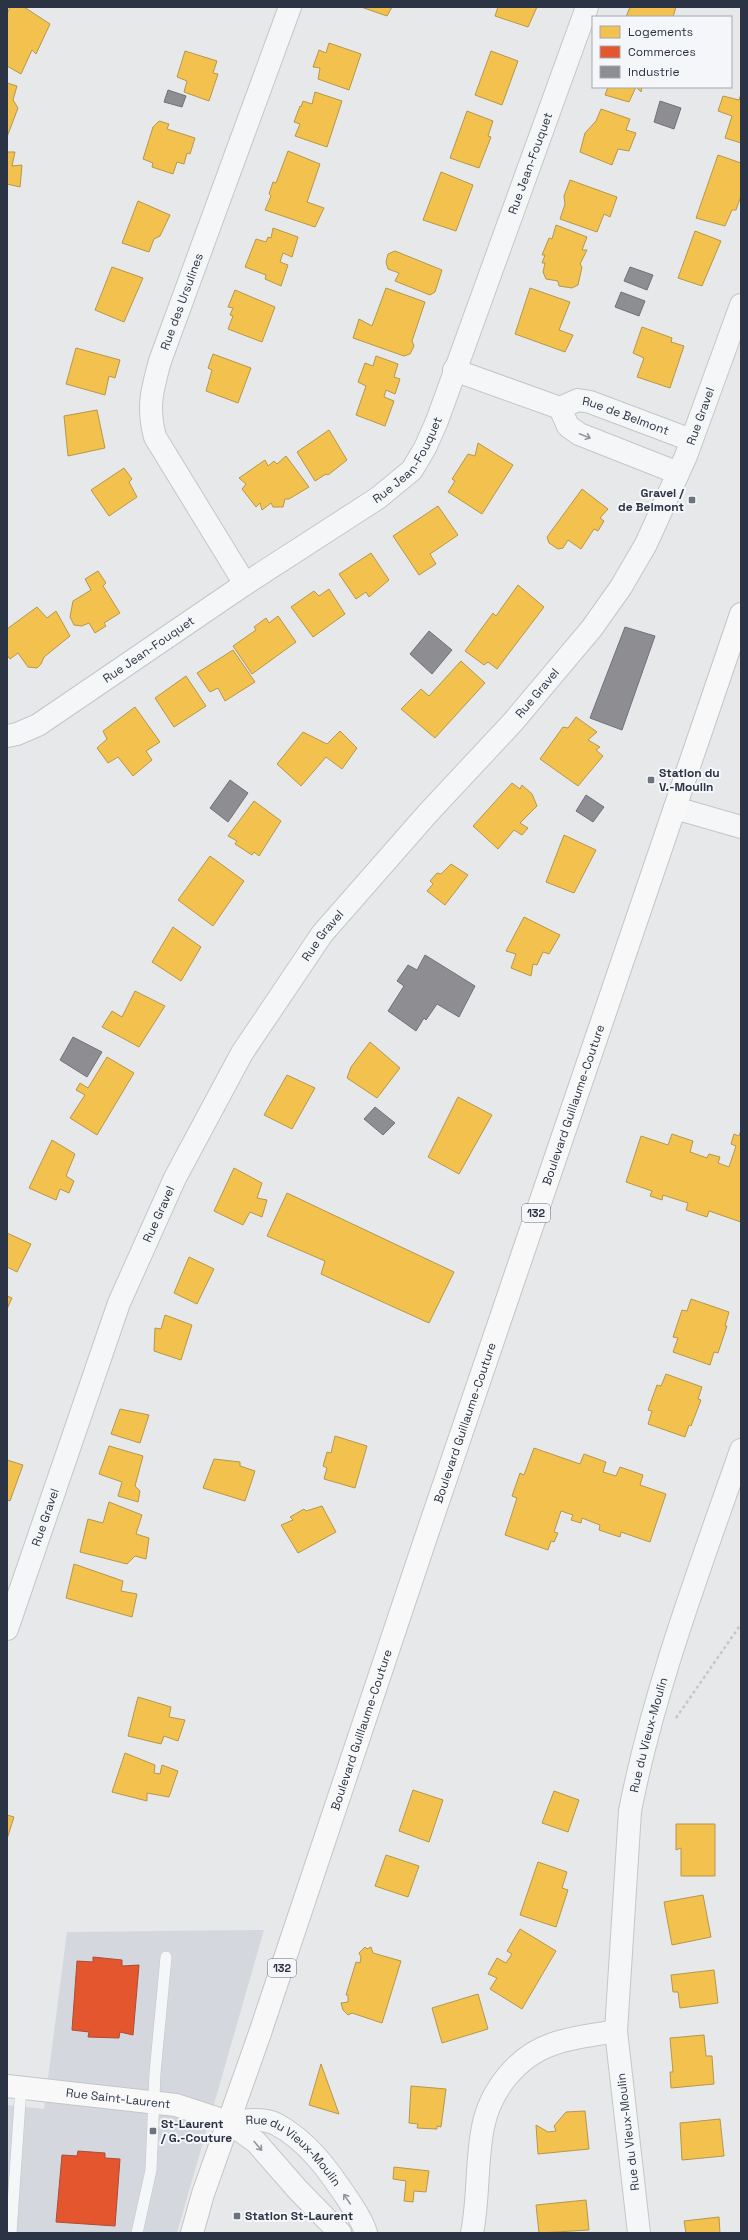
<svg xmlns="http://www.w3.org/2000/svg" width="748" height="2240" viewBox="0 0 748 2240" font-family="'Space Grotesk',sans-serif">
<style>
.built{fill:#d4d7dd}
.homes{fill:#f2c14e;stroke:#b6974b}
.shops{fill:#e4572e;stroke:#ac4c35}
.industry{fill:#8d8d92;stroke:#70727b}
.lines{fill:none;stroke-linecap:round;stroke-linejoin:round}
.lane-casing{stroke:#c4c6c8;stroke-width:12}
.street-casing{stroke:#c4c6c8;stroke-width:24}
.secondary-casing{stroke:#c4c6c8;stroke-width:24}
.primary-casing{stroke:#c2c5c8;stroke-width:24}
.path{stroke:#c5c6ca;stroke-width:2.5;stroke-dasharray:3 3;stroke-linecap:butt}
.lane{stroke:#f5f6f7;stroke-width:11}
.street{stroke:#f5f6f7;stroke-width:22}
.secondary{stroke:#f8f8f8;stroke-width:22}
.primary{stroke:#f8f8f8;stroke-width:22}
.oneway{stroke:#90959e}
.poi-dot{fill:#6c737f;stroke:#f4f6f9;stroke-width:1.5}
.labels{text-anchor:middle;stroke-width:4;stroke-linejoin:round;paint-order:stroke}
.shield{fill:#f4f6f9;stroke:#676e7b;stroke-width:1}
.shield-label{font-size:11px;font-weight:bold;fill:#2b3445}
.street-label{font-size:12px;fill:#2b3445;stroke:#f4f6f9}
.poi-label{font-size:12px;font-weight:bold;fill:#2b3445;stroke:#f4f6f9;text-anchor:start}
</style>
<rect width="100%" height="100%" fill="#e6e8ea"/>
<path class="built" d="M264,1930l-87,303h-170v-128l37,4 23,-177z"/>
<path class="homes" d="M10,7h14l26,17 -14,30 -4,-4 -11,24 -14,-8v-52z
M361,7h31l-5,9z
M498,7h39l-9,20 -33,-11z
M630,7h46l-3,10h-47z
M329,43l32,11 -12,36 -31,-11 2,-11 -7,-1 6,-17 7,3z
M185,51l32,10 -4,12 5,1 -9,27 -25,-9 3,-11 -10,-4z
M491,51l27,10 -16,44 -27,-10z
M7,83l10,3 -4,14 5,8 -11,29z
M608,87h34l-1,5 -5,-5 -7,15 -24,-7z
M315,92l27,9 -15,46 -32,-11 5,-12 -6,-2 6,-16 1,1 2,-6 9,3z
M741,94v49l-16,-5 7,-22 -14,-5 5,-15 16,4z
M601,109l29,10 -4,11 10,3 -7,18 -11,-2 -6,16 -32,-13 5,-19 11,-12z
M467,111l26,10 -5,15 3,1 -12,31 -29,-10z
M159,121l10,3 -2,5 28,9 -5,16 -3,-1 -3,11 -7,-2 -4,12 -21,-7 1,-4 -10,-4 10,-32z
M288,151l32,13 -13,38 17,6 -9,19 -50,-17 6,-14 -2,-2 4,-12 3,1z
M7,152h8l-3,14 10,-1 -2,22 -13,-3z
M718,155l23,8v33l-5,14h-4l-7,16 -29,-8z
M441,172l32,13 -17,46 -33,-11z
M570,180l47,17 -7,20 -6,-3 -7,18 -37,-13 5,-15 -1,-8z
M138,201l32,14 -10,21 -6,3 -5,13 -27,-9z
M556,225l31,12 -5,13h5l-7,14 2,3 -4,18 -6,3 -13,-2 -1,-5 -12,-2 -3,-7 2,-9h-3l3,-8h-3l7,-17 3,1z
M273,228l25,9 -6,20 -9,-4 -3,9 8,3 -7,21 -16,-7 1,-4 -21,-8 11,-28 10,3 2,-5 3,1z
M695,231l26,10 -19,45 -24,-8z
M395,251l47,19 -7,22 -5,3 -35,-14 4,-8 -11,-4 -2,-7 2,-8z
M112,267l31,11 -19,44 -29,-12z
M386,288l39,14 -13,39 2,5 -4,8 -6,2 -51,-18 6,-19 13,7z
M530,288l40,14 -11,28 14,5 -8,17 -50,-18z
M235,290l40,17 -13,35 -34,-13 5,-13 -3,-1 3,-7 -5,-1z
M642,327l30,11 -1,4 13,4 -14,42 -33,-11 7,-19 -11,-5z
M76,348l44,12 -5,18 -6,-2 -4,19 -39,-11z
M213,354l38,14 -13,35 -32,-12 6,-21 -4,-2z
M376,356l22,8 -4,13 6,2 -5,15 -9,-4 -2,7 10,4 -9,25 -29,-11 10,-29 -8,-4 7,-19 8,3z
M97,410l8,38 -37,8 -4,-40z
M329,430l18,30 -19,15 -2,-1 -11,7 -18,-29z
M478,443l35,22 -31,49 -34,-22 7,-11 -3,-2 16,-25 7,2z
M286,456l23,31 -20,12h-4l-2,8h-10l-2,-4 -9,7 -2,-7 -4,4 -14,-18 4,-5 -7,-6 26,-18 3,6 6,-5 3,3z
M124,468l8,11 -3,3 8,15 -28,19 -18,-26z
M582,489l26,20 -8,9 4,3 -6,10 -4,-2 -13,20 -13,-9 -5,8 -5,1 -9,-6 -2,-6z
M438,506l20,29 -28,19 6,10 -17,11 -26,-39z
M371,553l18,27 -20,17 -3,-5 -10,7 -17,-25z
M98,571l8,12 -3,3 17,27 -16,10 2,3 -11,7 -6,-10 -7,3 -8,-1 -4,-8 3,-16 18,-11 -6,-11z
M518,585l26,22 -47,62 -9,-7 -4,3 -19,-14 28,-38 3,3z
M329,589l16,25 -32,23 -22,-30 23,-16 5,5z
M37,607l10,11 9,-7 14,25 -26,21 -3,7 -4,4 -9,-1 -10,-14 -8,6 -3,-4v-26z
M278,616l18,26 -44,32 -19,-28 23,-16 -2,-3 12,-9 3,5z
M233,650l22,32 -30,19 -7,-13 -8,4 -13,-19z
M461,661l24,22 -50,55 -34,-29 20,-20 8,7z
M186,676l20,30 -32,21 -19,-29z
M135,707l25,35 -14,9 6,9 -19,16 -15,-19 -10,6 -11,-15 10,-9 -4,-8z
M576,717l21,15 -9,8 12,7 -4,3 7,6 -25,30 -38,-27 23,-32 5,1z
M340,731l17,17 -15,21 -16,-12 -25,29 -24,-22 26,-32 24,12z
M512,783l8,6 2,-4 10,9 5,12 -17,17 8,5 -6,7 -8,-5 -16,19 -25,-23z
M254,801l27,20 -22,35 -5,-4 -2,3 -17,-11 2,-3 -9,-5z
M564,835l32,15 -22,43 -28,-11z
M210,856l34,25 -31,45 -35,-26z
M451,864l17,11 -23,30 -18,-14 6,-7 -3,-3 7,-8 4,1z
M524,917l36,18 -11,19 -6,-2 -6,13 -4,-1 -2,12 -20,-8 5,-14 -10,-3z
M173,927l28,20 -20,34 -29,-19z
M135,991l30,15 -26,41 -37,-20 10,-16 10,6z
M370,1042l30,26 -23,30 -30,-20 4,-11z
M107,1057l27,16 -37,62 -27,-17 15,-23 -9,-5 4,-7 8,5z
M287,1075l28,13 -23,41 -28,-14z
M458,1097l34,18 -33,59 -31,-17z
M741,1130v92l-32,-11 -2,6 -21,-7 2,-7 -25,-8 -1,5 -12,-4 2,-5 -26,-9 15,-46 27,9 4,-11 21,7 -3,11 17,6 2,-4 11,3 -2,6 11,4 7,-21 -5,-2 3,-10 5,2z
M52,1140l23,14 -9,22 8,5 -5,12 -9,-4 -4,11 -27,-12z
M234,1168l28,15 -5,15 10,2 -5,17 -12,-5 -7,13 -29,-14z
M287,1193l167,79 -25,51 -108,-49 4,-13 -58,-25z
M7,1233l24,11 -14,28 -10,-5z
M189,1257l25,12 -17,35 -23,-11z
M7,1296l5,2 -5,11z
M691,1299l38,13 -4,14h2l-9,27 -4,-1 -4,13 -37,-13 5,-14 -5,-1 9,-27 5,1z
M165,1315l27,10 -11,35 -27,-9 1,-23 6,1z
M666,1374l36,13 -4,12 3,1 -10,26 -2,-1 -4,12 -37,-13 4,-13 -4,-1 9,-25 4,1z
M120,1409l29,6 -9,28 -29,-9z
M335,1436l32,10 -12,42 -31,-9 3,-11 -4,-2 4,-14 4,1z
M109,1446l34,10 -8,30 5,5 -2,11 -20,-6 4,-14 -23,-8z
M534,1448l46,16 4,-10 22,8 -3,10 13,4 4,-9 23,8 -3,10 26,9 -16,48 -29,-10 -1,5 -21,-7 1,-5 -18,-7 -1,5 -10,-3 2,-5 -12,-4 -7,21 4,1 -4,9 -3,-1 -3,9 -43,-15 12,-37 -5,-2 8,-23 4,2z
M214,1459l26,3v4l15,5 -10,30 -42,-13z
M7,1460l16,5 -13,36 -3,-1z
M109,1502l33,13 -6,19 13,4 -3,21 -11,-3 -8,8 -47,-12 8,-33 15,4z
M322,1506l14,26 -38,21 -17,-28 12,-5 -3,-3 14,-8 2,2z
M74,1564l49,17 -2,10 16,3 -5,23 -66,-19z
M138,1697l33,10 -2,10 16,3 -7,21 -14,-5 -3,8 -33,-8z
M125,1753l30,12 -1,8 6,1 2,-9 16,6 -9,26 -22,-4v8l-35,-9z
M413,1790l30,10 -14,42 -30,-11z
M554,1791l25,9 -11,32 -26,-9z
M7,1815l7,2 -7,22z
M676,1824h39v52h-34v-28l-5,2z
M386,1855l33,11 -11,31 -33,-11z
M538,1862l29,10 -5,16 6,2 -12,37 -36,-12z
M703,1895l8,42 -39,8 -8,-43z
M520,1929l36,22 -34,58 -32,-20 7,-11 -9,-4 9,-16 9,5 6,-9 -5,-3z
M365,1947l2,2 4,-2 2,6 28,8 -19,62 -30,-10 -4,2 -5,-5 -2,-7 7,-1v-7h-2l10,-33 4,1 1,-6 -2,-4z
M714,1970l4,33 -38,5 -2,-16h-5l-2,-17z
M478,1994l10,35 -46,14 -10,-35z
M704,2035l2,21h6l2,28 -43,4 -1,-16h3l-3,-34z
M321,2064l18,50 -30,-9z
M411,2086l35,3 -5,38 -4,-1v3l-20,-1 1,-4 -9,-1z
M585,2111l4,38 -51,5 -2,-29 12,7 8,-1 -2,-5 12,-14z
M720,2119l4,37 -42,4 -2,-37z
M394,2167l35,4 -3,21 -12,-1 -1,11 -9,-1 2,-20 -13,-2z
M586,2200l3,30 -50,3 -3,-28z
M719,2217l1,16h-34l-2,-12z"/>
<path class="shops" d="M93,1957l29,3v6l17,-1 -6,70 -13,-3 -1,6 -31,-1 1,-5 -17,-2 5,-69 16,1z
M78,2151l27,2v5l15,1 -5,67 -59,-4 6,-67 15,1z"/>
<path class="industry" d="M168,90l18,6 -4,11 -18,-5z
M660,101l21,7 -7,21 -20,-7z
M630,267l23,8 -6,15 -23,-9z
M621,292l24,9 -6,15 -24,-9z
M625,627l30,9 -33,94 -32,-12z
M429,631l23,19 -20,24 -22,-20z
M230,780l18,13 -20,29 -18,-14z
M586,795l18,12 -11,15 -17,-11z
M425,955l50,31 -16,31 -22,-13 -11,16 -2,-2 -8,13 -28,-20 16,-25 -7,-5 11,-16 9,5z
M73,1037l29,15 -15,25 -27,-17z
M375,1107l20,16 -12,12 -19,-16z"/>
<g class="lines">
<defs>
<path id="lane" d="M11,2233l10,-146
M137,2233l14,-63 4,-97 11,-116"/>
<g id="street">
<path d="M454,370l106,38"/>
<path id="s1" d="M560,408l18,-8 12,2 101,38"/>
<path d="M560,408l8,18 11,8 99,39"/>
<path id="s2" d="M245,584l-90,-147c-8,-30 -3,-47 5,-76l130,-354"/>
<path id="s3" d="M7,736l10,-2 21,-9 207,-141 133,-86 34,-28 13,-22 12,-27 150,-414"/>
<path d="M675,808l66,19"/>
<path id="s4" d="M7,1629l112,-326 56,-125 67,-125 80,-119 106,-121 85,-91 79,-94 29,-41 25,-43 40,-88 55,-151"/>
<path id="s5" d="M228,2122c15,-1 34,-5 48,2 32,17 52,46 71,74 7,11 16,23 19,35"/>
<path d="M228,2122l28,20 42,48 42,43"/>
<path d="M472,2233c7,-35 4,-71 11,-106 7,-36 34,-71 70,-83 19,-7 42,-9 63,-13"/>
<path id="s6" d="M639,2233l-23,-202 14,-220c24,-123 70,-243 111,-361"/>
</g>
<g id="secondary">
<path id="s7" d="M7,2086l169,19 52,17"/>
</g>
<g id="primary">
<path id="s8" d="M192,2233l11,-39 57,-161 166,-496 315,-923"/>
</g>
</defs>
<use href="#lane" class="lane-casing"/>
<use href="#street" class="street-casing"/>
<use href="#secondary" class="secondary-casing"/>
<use href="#primary" class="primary-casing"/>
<path class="path" d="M676,1718l65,-94"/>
<use href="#lane" class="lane"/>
<use href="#street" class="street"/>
<use href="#secondary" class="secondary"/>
<use href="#primary" class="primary"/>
</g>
<defs><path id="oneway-shaft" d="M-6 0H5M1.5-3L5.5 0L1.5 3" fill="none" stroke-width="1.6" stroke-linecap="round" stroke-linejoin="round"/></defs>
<g class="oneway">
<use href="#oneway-shaft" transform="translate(585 436) rotate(22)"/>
<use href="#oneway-shaft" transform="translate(258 2146) rotate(50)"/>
<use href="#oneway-shaft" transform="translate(347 2199) rotate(-124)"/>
</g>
<g class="poi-dot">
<rect x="688" y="496" width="8" height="8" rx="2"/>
<rect x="647" y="776" width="8" height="8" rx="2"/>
<rect x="149" y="2127" width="8" height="8" rx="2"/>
<rect x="233" y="2212" width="8" height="8" rx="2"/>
</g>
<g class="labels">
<g class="shield">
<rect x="522" y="1204" width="28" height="18" rx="3"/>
<rect x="268" y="1959" width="28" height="18" rx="3"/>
</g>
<g class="shield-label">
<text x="536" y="1217">132</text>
<text x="282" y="1972">132</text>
</g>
<g class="street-label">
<text dy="4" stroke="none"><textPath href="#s3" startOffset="815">Rue Jean-Fouquet</textPath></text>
<text dy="4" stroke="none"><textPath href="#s2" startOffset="313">Rue des Ursulines</textPath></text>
<text dy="4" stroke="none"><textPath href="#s4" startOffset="1414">Rue Gravel</textPath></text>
<text dy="4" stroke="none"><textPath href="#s1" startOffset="70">Rue de Belmont</textPath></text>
<text dy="4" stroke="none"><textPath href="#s3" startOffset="491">Rue Jean-Fouquet</textPath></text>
<text dy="4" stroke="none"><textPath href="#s3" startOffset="167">Rue Jean-Fouquet</textPath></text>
<text dy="4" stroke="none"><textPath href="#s4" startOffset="1090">Rue Gravel</textPath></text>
<text dy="4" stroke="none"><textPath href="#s4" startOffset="766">Rue Gravel</textPath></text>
<text dy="4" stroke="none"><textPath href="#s8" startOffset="1191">Boulevard Guillaume-Couture</textPath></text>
<text dy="4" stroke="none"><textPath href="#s4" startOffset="442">Rue Gravel</textPath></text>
<text dy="4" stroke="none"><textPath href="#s8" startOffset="855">Boulevard Guillaume-Couture</textPath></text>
<text dy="4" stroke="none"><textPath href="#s4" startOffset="118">Rue Gravel</textPath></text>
<text dy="4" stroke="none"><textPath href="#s8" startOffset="531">Boulevard Guillaume-Couture</textPath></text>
<text dy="4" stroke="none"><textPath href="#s6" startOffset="502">Rue du Vieux-Moulin</textPath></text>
<text dy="4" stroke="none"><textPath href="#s7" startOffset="112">Rue Saint-Laurent</textPath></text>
<text transform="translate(628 2132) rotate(-97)" y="4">Rue du Vieux-Moulin</text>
<text dy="4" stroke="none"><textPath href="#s5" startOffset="77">Rue du Vieux-Moulin</textPath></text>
</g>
<g class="poi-label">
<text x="684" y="497" text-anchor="end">Gravel /<tspan x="684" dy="14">de Belmont</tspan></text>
<text x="659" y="777">Station du<tspan x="659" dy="14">V.-Moulin</tspan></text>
<text x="161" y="2128">St-Laurent<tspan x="161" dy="14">/ G.-Couture</tspan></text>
<text x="245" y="2220">Station St-Laurent</text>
</g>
</g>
<rect width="748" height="2240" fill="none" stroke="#2b3445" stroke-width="16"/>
<rect x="592" y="16" width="140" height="72" fill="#f4f6f9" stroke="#a4a8b1"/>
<rect x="600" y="26" width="20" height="12" fill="#f2c14e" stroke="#a4a8b1"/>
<text x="628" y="36" font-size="12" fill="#2b3445">Logements</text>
<rect x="600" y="46" width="20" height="12" fill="#e4572e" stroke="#a4a8b1"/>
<text x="628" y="56" font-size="12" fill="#2b3445">Commerces</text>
<rect x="600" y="66" width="20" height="12" fill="#8d8d92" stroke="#a4a8b1"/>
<text x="628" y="76" font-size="12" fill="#2b3445">Industrie</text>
</svg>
